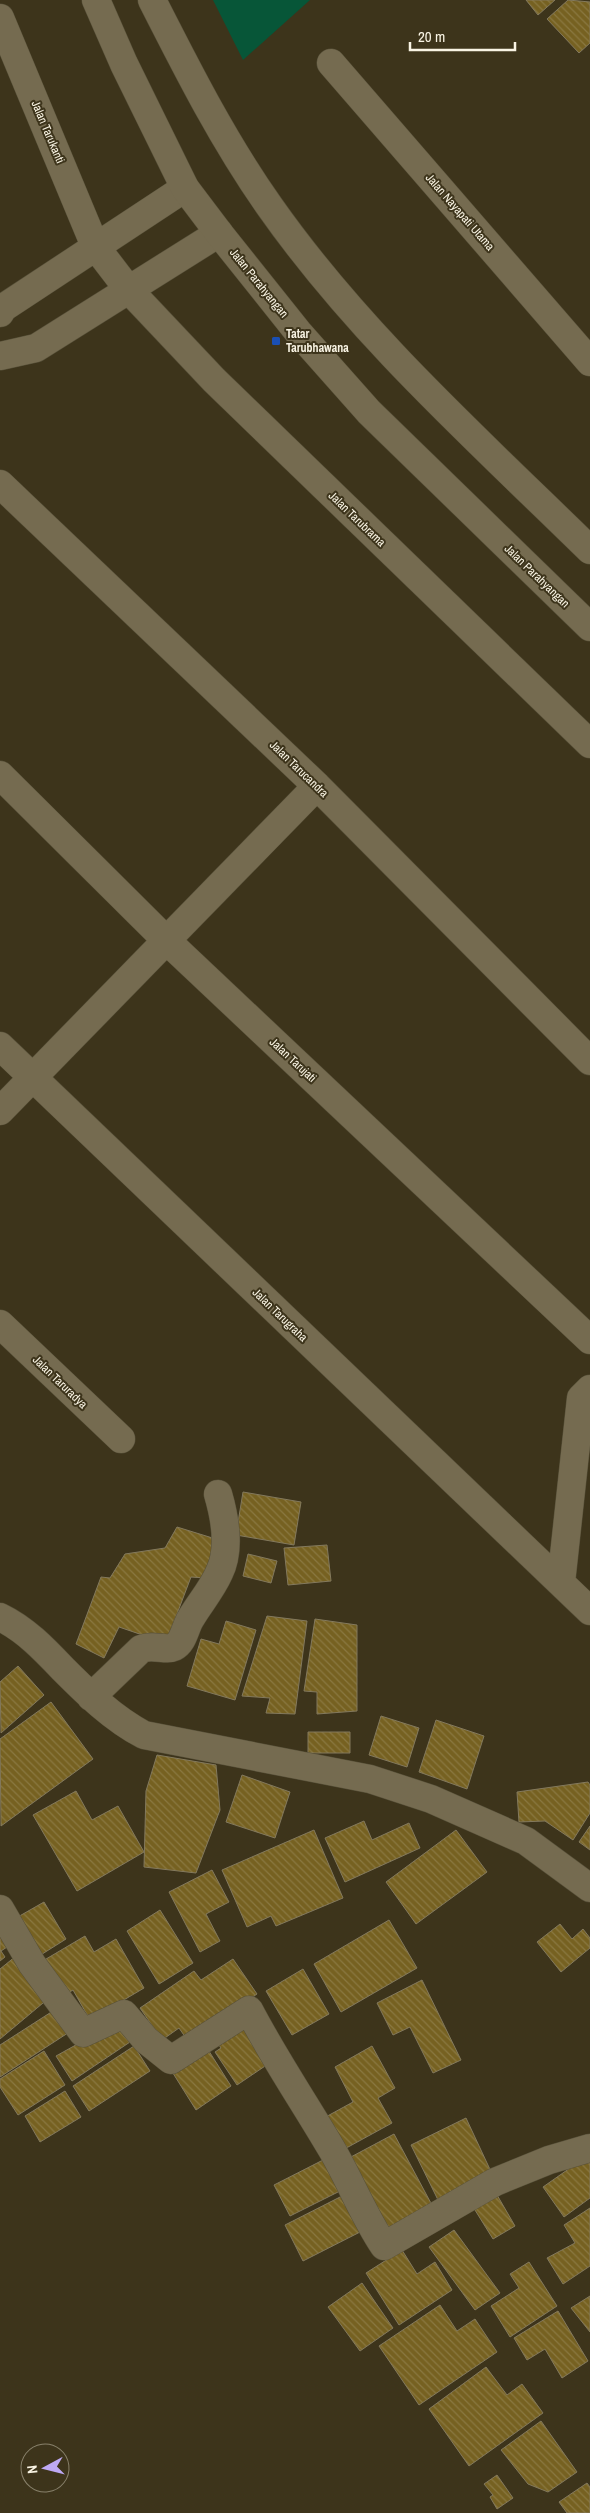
<svg xmlns="http://www.w3.org/2000/svg" width="590" height="2513" viewBox="0 0 590 2513" font-family="'Archivo Narrow',sans-serif">
<style>
.green{fill:#075638}
.building{fill:url(#building-back-hatch);stroke:#83795d}
.lines{fill:none;stroke-linecap:round;stroke-linejoin:round}
.minor-casing{stroke:#575039;stroke-width:29}
.secondary-casing{stroke:#575039;stroke-width:29}
.minor{stroke:#756b50;stroke-width:28}
.secondary{stroke:#756b50;stroke-width:28}
.transit-dot{fill:#1a4fb4;stroke:#3d341b;stroke-width:2}
.labels{text-anchor:middle;stroke-width:4;stroke-linejoin:round;paint-order:stroke}
.street-label{font-size:12px;fill:#f9f4e4;stroke:#3d341b}
.poi-label{font-size:12px;font-weight:bold;fill:#f9f4e4;stroke:#3d341b;text-anchor:start}
</style>
<defs>
<pattern id="building-back-hatch" width="6" height="6" patternUnits="userSpaceOnUse" patternTransform="scale(1.25)"><rect width="6" height="6" fill="#766121"/><path d="M-1 5l2 2M0 0l6 6M5-1l2 2" fill="none" stroke="#8a7841"/></pattern>
</defs>
<rect width="100%" height="100%" fill="#3d341b"/>
<path class="green" d="M213,0h97l-67,60z"/>
<path class="building" d="M526,0h29l-17,15z
M568,0l22,2v41l-11,10 -32,-34z
M243,1492l58,10 -7,43 -58,-10z
M177,1527l42,13 -14,38 -14,-1 -25,66 -47,-16 -15,31 -28,-14 25,-67 9,1 15,-24 40,-6z
M327,1545l4,36 -43,4 -4,-37z
M248,1554l29,7 -6,22 -28,-7z
M267,1616l40,5 -12,93 -29,-1 4,-15 -28,-2z
M315,1619l42,6v86l-40,3v-22l-13,-1z
M226,1621l30,9 -21,70 -48,-14 14,-47 18,5z
M18,1666l26,29 -43,38 -1,-51z
M51,1702l42,57 -92,67 -1,-87z
M381,1716l38,12 -12,39 -38,-12z
M436,1720l48,16 -17,53 -48,-17z
M308,1732h42v21h-42z
M157,1755l59,10 4,45 -24,63 -52,-6 2,-76z
M242,1775l48,17 -15,46 -49,-16z
M588,1782l2,3v28l-17,27 -28,-19 -26,1 -2,-30z
M76,1791l16,29 26,-14 26,46 -67,39 -44,-76z
M364,1821l8,19 37,-17 11,25 -75,34 -20,-44z
M590,1826v24l-11,-8z
M314,1830l29,68 -67,28 -5,-10 -24,11 -25,-57z
M456,1830l31,42 -71,52 -30,-42z
M212,1870l17,32 -23,12 14,27 -20,11 -31,-60z
M44,1902l22,37 -27,17 -23,-38z
M160,1910l33,53 -34,21 -32,-53z
M389,1920l28,48 -76,44 -27,-48z
M560,1924l12,15 11,-10 7,9v10l-29,24 -24,-30z
M0,1926l13,17 -12,8 4,6 -5,4z
M85,1936l9,16 22,-13 28,49 -54,32 -17,-30 -12,7 -20,-35z
M16,1956l33,42 -49,41v-70z
M233,1959l24,35 -69,47 -9,-13 -17,12 -22,-32 54,-37 7,9z
M303,1969l26,45 -37,21 -26,-44z
M422,1980l39,80 -28,13 -23,-46 -17,8 -16,-32z
M56,2009l15,22 -71,46v-32z
M119,2021l11,21 -58,39 -16,-25z
M249,2024l25,36 -37,25 -22,-33 6,-4 -7,-10z
M134,2046l16,25 -61,40 -16,-25z
M372,2046l23,42 -17,10 14,25 -53,29 -17,-33 31,-17 -18,-35z
M207,2048l24,38 -35,24 -25,-40z
M44,2051l21,34 -47,30 -18,-28v-8z
M65,2091l16,26 -41,25 -15,-26z
M466,2118l28,60 -54,26 -29,-59z
M394,2134l39,73 -45,25 -39,-74z
M587,2156l3,4v38l-26,19 -21,-30z
M325,2159l15,32 -50,25 -16,-31z
M493,2188l22,38 -22,13 -23,-37z
M344,2195l18,36 -59,30 -18,-36z
M590,2208v58l-27,18 -16,-26 28,-15 -11,-18z
M454,2230l46,63 -25,17 -46,-63z
M402,2250l15,24 18,-12 17,28 -53,35 -33,-52z
M529,2262l28,44 -47,31 -19,-31 28,-18 -9,-14z
M362,2283l31,45 -33,23 -32,-44z
M590,2296v36l-19,-24z
M440,2305l17,26 18,-12 22,33 -78,53 -40,-59z
M558,2311l30,50 -26,17 -17,-29 -18,11 -13,-22z
M486,2367l21,28 15,-11 21,29 -74,53 -40,-57z
M541,2421l36,51 -29,20 -20,-8 -27,-34z
M497,2475l16,23 -16,11 -7,-12 3,-2 -9,-11z
M587,2483l3,4v26h-23l-8,-11z"/>
<g class="lines">
<defs>
<path id="minor" d="M0,18l95,228 33,43 86,91 376,364
M331,63l259,299
M0,313l3,-5 182,-120
M0,356l36,-8 183,-115
M0,484l317,302 273,275
M0,775l166,165 424,400
M0,1046l590,565
M0,1111l317,-325
M0,1324l121,115
M561,1583l20,-185 9,-9
M0,1617c25,12 44,32 63,52 25,25 49,49 81,66l226,44 61,20 95,42 64,47
M91,1697l50,-48c11,-5 25,2 33,-2 10,-5 11,-20 17,-29 9,-15 21,-29 28,-45 12,-24 6,-55 -1,-79
M0,1909l32,55 51,69 41,-19 22,26 25,20 78,-50c25,48 55,92 82,138 19,32 32,67 53,98l111,-64 54,-22 41,-12"/>
<path id="secondary" d="M96,0l28,64 61,124 34,45 79,99 71,80 221,215
M152,0c36,71 72,142 118,207 90,128 209,234 320,343"/>
</defs>
<use href="#minor" class="minor-casing"/>
<use href="#secondary" class="secondary-casing"/>
<use href="#minor" class="minor"/>
<use href="#secondary" class="secondary"/>
</g>
<rect class="transit-dot" x="271" y="336" width="10" height="10" rx="2.5"/>
<g class="labels">
<g class="street-label">
<text transform="translate(48 132) rotate(67)" y="4">Jalan Tarukanti</text>
<text transform="translate(460 212) rotate(49)" y="4">Jalan Nayapati Utama</text>
<text transform="translate(259 283) rotate(51)" y="4">Jalan Parahyangan</text>
<text transform="translate(357 519) rotate(44)" y="4">Jalan Tarubrama</text>
<text transform="translate(537 576) rotate(44)" y="4">Jalan Parahyangan</text>
<text transform="translate(299 769) rotate(44)" y="4">Jalan Tarucandra</text>
<text transform="translate(293 1060) rotate(43)" y="4">Jalan Tarujati</text>
<text transform="translate(280 1315) rotate(44)" y="4">Jalan Tarugraha</text>
<text transform="translate(60 1382) rotate(44)" y="4">Jalan Taruradya</text>
</g>
<g class="poi-label">
<text x="286" y="338">Tatar<tspan x="286" dy="14">Tarubhawana</tspan></text>
</g>
</g>
<g transform="translate(45 2468) rotate(263)"><circle r="24" fill="#3d341b" stroke="#88816b"/>
<path d="M0-4L9 19L0 12L-9 19Z" fill="#bea9f4"/>
<text y="-8" font-size="14" font-weight="bold" text-anchor="middle" fill="#f9f4e4">N</text>
</g>
<path d="M410 42v8h105v-8" fill="none" stroke="#f9f4e4" stroke-width="2.5"/>
<text x="418" y="42" font-size="15" fill="#f9f4e4" stroke="#3d341b" stroke-width="4" paint-order="stroke">20 m</text>
</svg>
